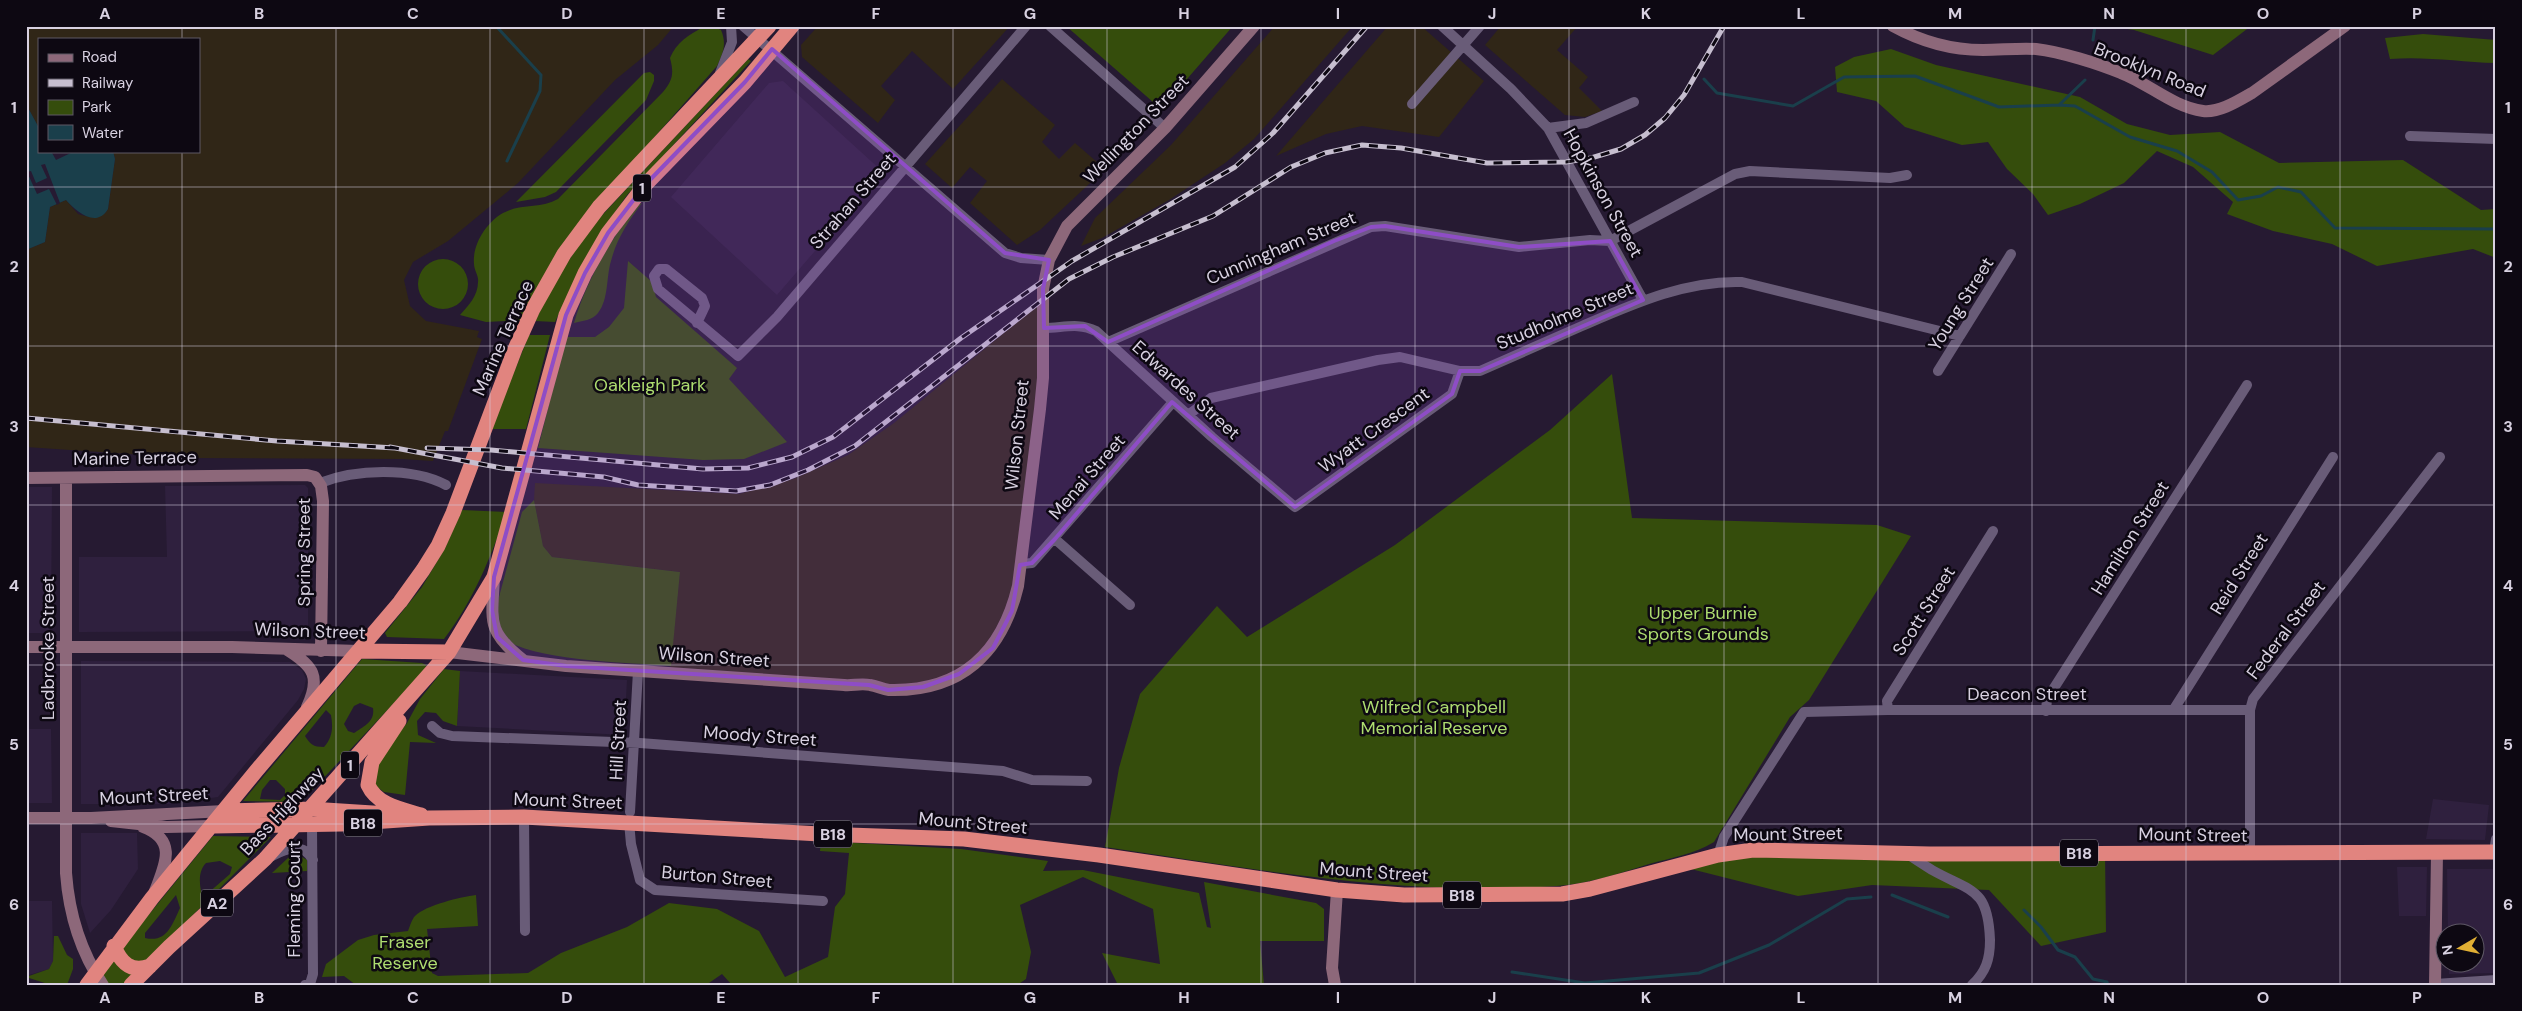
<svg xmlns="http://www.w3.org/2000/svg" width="2522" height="1011" viewBox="0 0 2522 1011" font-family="'DM Sans',sans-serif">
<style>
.built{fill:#2f203e}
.industrial{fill:#302617}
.green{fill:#354d0c;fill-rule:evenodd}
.water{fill:#1a3f4b}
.pier{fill:#261a32}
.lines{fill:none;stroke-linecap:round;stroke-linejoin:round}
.stream{stroke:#1a3f4b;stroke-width:3}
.street{stroke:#695c78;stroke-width:10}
.secondary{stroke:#8d687a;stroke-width:12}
.highway{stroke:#e1847f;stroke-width:15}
.rail-casing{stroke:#c6becf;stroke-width:5}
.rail{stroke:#0d0812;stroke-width:3;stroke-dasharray:9;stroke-linecap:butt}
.marked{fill:#8e4dc6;fill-opacity:0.2;stroke:#8e4dc6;stroke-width:4;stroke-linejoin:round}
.grid{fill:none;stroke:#d8d1e1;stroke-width:1;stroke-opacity:0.55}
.labels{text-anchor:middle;stroke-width:5;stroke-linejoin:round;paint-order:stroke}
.shield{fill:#0d0812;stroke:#9b95a3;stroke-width:1}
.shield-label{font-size:16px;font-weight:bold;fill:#d8d1e1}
.street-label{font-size:18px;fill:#d8d1e1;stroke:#0d0812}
.park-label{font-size:18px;fill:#aedd70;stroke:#0d0812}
.neatline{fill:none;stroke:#d8d1e1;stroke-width:2}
.grid-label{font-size:16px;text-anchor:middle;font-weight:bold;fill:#d8d1e1}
</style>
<rect width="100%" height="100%" fill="#261a32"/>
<path class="built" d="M783,81l100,91 -106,123 -106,-98 98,-114z
M305,485l3,3v143l-229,1v-75h88l-2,-71z
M26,487h26l-1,141 -5,5h-20z
M81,661l209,1 12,8 4,9 -2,10 -6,11 -80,97 -50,7h-87z
M460,671l167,9 -3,55 -167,-9z
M26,729h25l1,74h-26z
M2433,799l56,6 -4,35 -59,-1z
M81,833h56l1,36 -27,41 -21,23 -9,-29z
M2397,867h30l-1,49h-27z
M2447,869h49v104l-47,1v-10h25v-30l-26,-1z
M26,901h26l1,60 -4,8 -23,7z"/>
<path class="industrial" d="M26,26h648l-16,19 -43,35 -97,103 -70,58 -35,21 -9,18 6,26 16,15 53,10 -2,6 5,2 -34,92h-3l-12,30 -31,-2 -214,-1 -162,-11v-197l19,-8 5,-35 16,-7 12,14 7,2 11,1 9,-4 3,-4 7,-50 -2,-8h86v-112h-160v89l-13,-24z
M818,26h192l-57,63 -41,-38 -31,35 14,14 -17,23 -76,-66 -1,-12z
M1275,26h78l-99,113 -29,24 -56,37 -67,38 -21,8 14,-28 76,-73z
M1388,26h33l63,55 -45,56 -77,-11 -36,8 -50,22z
M1501,26h77l-21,24 31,27 -9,11 23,23 -17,6 -20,-2 -80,-70z
M1002,79l53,46 -13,17 17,17 16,-16 30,26 -65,61 -23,15 -47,-42 17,-22 -17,-14 -18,21 -27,-24z
M1043,301l1,27 -26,258 -36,72 -59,29 -253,-15 10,-100 -128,-15 -9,-11 -9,-46 1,-17 204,11 54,-15 55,-24 46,-32z"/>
<path class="green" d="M1066,26h167l-72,83z
M2108,26h143l-38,29 -79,-25z
M704,27h10l7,3c6,14 2,23 -4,36l-110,125 -85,129 -36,2 -26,-7c8,-9 18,-19 18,-33 1,-6 -4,-12 -4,-18 -2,-20 13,-42 29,-51 18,-10 38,-4 55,-14l105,-107c10,-12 11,-19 7,-34 6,-15 19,-24 34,-31z
M2423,34l73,6v23c-36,-1 -71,-7 -106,-4l-5,-21z
M1891,49l45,16 144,32 47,27 43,11 50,-3 59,31 124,-3 78,50 15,-1v49l-23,-9 -96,17 -45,-22 -59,-13 -46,-17 6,-12 -40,-35 -36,-16 -33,32 -44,21 -32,11 -15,-21 -26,-25 -19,-27 -26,3 -57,-18 -29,-26 -39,-9 -2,-25 19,-10z
M748,59l3,2 -124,134 -25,36 -24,42 -23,49 -20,-1 23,-45 35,-51z
M650,72l4,3v6l-8,19 -90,92 -11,5 -29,5 128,-129z
M642,203c-14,19 -25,35 -31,58 -5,16 -2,38 -13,52 -5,7 -16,8 -24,10 13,-44 35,-80 62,-117z
M418 284a25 25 0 1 1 50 0a25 25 0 1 1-50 0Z
M628,261l24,21 4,15 81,71 -8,11 58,63 -43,17 -41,1 -165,-12 28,-111h29l14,-10 15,-19z
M529,335h21l-24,94h-35z
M1612,374l20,144 245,7 34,11 -102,164 -19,17 -76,125c-20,12 -43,16 -65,22 -29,9 -61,20 -92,22 -150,11 -304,-17 -452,-39l14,-79 21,-74 77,-88 30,31 148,-92 155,-115z
M534,500l9,46 9,11 128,15 -9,94c-45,-4 -130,-4 -168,-27l-7,-31 26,-96z
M462,510l45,2c-17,46 -33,88 -63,127l-57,-2 -2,-4 37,-46 23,-39z
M362,659l60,4 4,2 -1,5 -124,132 -58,-1zM360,703l13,5c2,14 -9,18 -19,25l-6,-2 -4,-7 10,-18zM326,710l5,5c2,12 2,22 -7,32 -11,0 -14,-3 -19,-11zM270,780h6l9,9v6l-5,5 -20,-1 2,-9z
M444,669l16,2 -3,55 -14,-5 -7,-8 -11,-1 -8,9 1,14 18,8 -26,-1 -5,53 -21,-3 -11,-8 1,-20 33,-41 13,-24z
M213,836l58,1 -127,127 -9,1 -15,-15zM220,861l12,6 -2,7 -23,20 -6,-3c-2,-10 -2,-21 5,-28zM176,895l4,13c-8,17 -13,35 -35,30v-5z
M821,841l140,8 87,12 -5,10 40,-1 116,23 8,34 4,1 -7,-46 112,21 8,6v32h-64l4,44h-146l-16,-32 58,11 -7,-55 -70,-32 -63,28 11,47 -5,27 -9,6h-285l-10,-11 -16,11h-350l-12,-9 -22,1 4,-13 32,-24 16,-5 34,-4c2,-5 4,-12 7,-15 11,-11 46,-19 61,-21l2,31 -51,3 5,44 6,3 90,-3 33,-20 66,-26 42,-24 48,6 42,22 26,46 43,-20 7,-50 10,-13 4,-41 -29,-2z
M2105,853l1,79 -65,14 -52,-56 -117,-5 -74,11 -123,-31 43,-10z
M297,854l10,6v11l-35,2 17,-16z
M54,936h4l9,19 6,4v10l-6,16h-16l-25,-8 23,-8 4,-8z
M114,957l23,16 -12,12h-31z"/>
<path class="water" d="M26,104l13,24v23h12l5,9 19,-9h38l2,8 -7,50c-12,20 -32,2 -42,-9l-16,7 -5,35 -19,8z"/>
<path class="pier" d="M45,164l15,39 -3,2 -8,-16 -12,5 -10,-22 4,-1 5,12 11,-5 -6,-13z"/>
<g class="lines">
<path class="stream" d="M496,26l45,49 -1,16 -33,70
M2093,40l2,-14
M1704,79l13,14 76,13 51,-29 71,-1 84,31 60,-2 26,-25
M2059,105l16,1 55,31 47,14 35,21 26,28 23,-4 17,-9 23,5 34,36 161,1
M1892,895l56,22
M2024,910l17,17 17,23 17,7 18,22 14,3 1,3
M1512,972l73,11 114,-10 70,-28 78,-46 24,-2"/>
<path class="street" d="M743,26l262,227 16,5 28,2
M1050,26l115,102
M1442,26l69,63 37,39 95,172
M720,73l12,-31 -1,-16
M1412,104l68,-78
M1548,128l38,-5 48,-21
M2410,136l86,3
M697,323l8,-17 -3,-8 -36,-29h-7l-5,7 4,13 80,67 39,-39 249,-291
M1044,328c19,0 34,-6 52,3l116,106 83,70 157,-113 8,-23
M1108,342l263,-115 14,-1 134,21 71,-7 20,1 125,-67 15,-3 140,7 17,-3
M1938,371l73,-117
M1188,415l23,-17 167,-38 22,-3 60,14h20c34,-15 68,-30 102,-45 51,-22 104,-46 160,-44l218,54
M320,483c35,-14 92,-16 126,2
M1055,539l75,66
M1021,564l11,-1 141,-161
M2174,709l159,-252
M1888,710l-1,-9 106,-170
M2046,711l1,-12 200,-314
M432,726l8,7 12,3 188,7 363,28 29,9 55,1
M630,812l8,-141
M524,817l1,114
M629,822l2,22 9,36 15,10 168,11
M2494,852l2,-13
M1718,855l6,-18 80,-125 84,-2h362
M1909,855c7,5 15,10 23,15 39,22 56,17 58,70 0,19 -4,32 -18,45
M2250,855v-145l3,-11 187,-242
M272,856c15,-8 31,-14 41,4
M2435,984l61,-4
M305,985l5,-1 3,-10 -1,-150"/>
<path class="secondary" d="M1893,26c29,16 57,24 90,24 18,0 35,-2 53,-1 25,3 61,14 85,24 27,10 52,34 82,38 16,2 35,-10 49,-18l93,-67
M26,478l281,-3 8,2 6,9 2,15 -2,150
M66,478v395c3,41 14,78 37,112
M494,577c-2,44 -8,54 29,83
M26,647h206l127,4
M286,649c28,17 35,28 21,58
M449,652l117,14 278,19c8,1 17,-2 26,0 7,1 12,4 19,5 72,2 113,-37 129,-104l22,-177 3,-31v-89l6,-29 18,-34 98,-98 89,-102
M26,818h65l133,-7
M111,821l55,6 48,-1
M143,827c35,13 22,38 12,64
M1335,985l-3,-17 5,-78
M2435,985l2,-132"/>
<path class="highway" d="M359,651l90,1
M399,721l-27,41 -4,23c9,20 33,24 53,30
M224,811l86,-2 78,5
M214,826l128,-2 87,-6 95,-1 296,17 144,5 135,16 238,35 67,5 158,-1 28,-5 128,-34 35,-5 177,4 566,-2
M114,946c7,17 17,27 36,20
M87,985l65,-87 105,-128 143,-168 23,-32 15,-24 15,-33 62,-164 18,-40 31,-55 35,-47 170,-181
M131,985l38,-38 96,-88 184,-207 45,-75 72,-262 19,-42 23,-40 37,-48 100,-103 47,-56"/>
<defs>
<path id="rail" d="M26,418l251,23 118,7
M390,447l112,21 102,9 34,8 98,6 34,-6 38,-15 47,-24 214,-167 44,-22 100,-41 78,-49 34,-14 37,-8 39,3 86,15 79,-1 25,-4 30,-9 24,-14 20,-17 19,-23 40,-69
M427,448l64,2 212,19 45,-1 44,-11 41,-20 128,-99 111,-77 163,-94 38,-34 94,-107"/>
</defs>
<use href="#rail" class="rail-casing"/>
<use href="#rail" class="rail"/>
</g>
<path class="marked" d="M772,49l233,204 44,7 -6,29 1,39 41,-2 23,16 226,-101 37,-14 14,-1 134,21 91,-6 33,59 -163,71h-20l-8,23 -157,113 -123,-105 -117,137 -23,24 -12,2 -8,46 -19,37 -34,26 -36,13 -35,3 -19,-5 -303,-19 -43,-6 -26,-23 -5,-27 2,-33 72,-262 19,-42 23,-40 37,-48 100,-103z"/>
<path class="grid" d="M182,26v13M336,26v959M490,26v959M644,26v959M798,26v959M953,26v959M1107,26v959M1261,26v959M1415,26v959M1569,26v959M1724,26v959M1878,26v959M2032,26v959M2186,26v959M2340,26v959M182,151v834M26,187h2470M26,346h2470M26,505h2470M26,665h2470M26,824h2470"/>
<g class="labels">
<g class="shield">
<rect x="633" y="174.5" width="18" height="27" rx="4"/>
<rect x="341" y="751.5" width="18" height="27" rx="4"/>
<rect x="344" y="809.5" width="38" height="27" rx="4"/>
<rect x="814" y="820.5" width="38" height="27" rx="4"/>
<rect x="2060" y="839.5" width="38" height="27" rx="4"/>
<rect x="1443" y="881.5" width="38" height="27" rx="4"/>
<rect x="201" y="889.5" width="32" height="27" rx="4"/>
</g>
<g class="shield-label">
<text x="642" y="194">1</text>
<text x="350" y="771">1</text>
<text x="363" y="829">B18</text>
<text x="833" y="840">B18</text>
<text x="2079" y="859">B18</text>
<text x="1462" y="901">B18</text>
<text x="217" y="909">A2</text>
</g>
<g class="street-label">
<text transform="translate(2150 70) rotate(22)" y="6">Brooklyn Road</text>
<text transform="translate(1136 129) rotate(-46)" y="6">Wellington Street</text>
<text transform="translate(1603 193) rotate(61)" y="6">Hopkinson Street</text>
<text transform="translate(853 201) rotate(-49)" y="6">Strahan Street</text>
<text transform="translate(1281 248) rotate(-23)" y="6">Cunningham Street</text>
<text transform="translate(1961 304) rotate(-58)" y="6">Young Street</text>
<text transform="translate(1565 316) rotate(-23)" y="6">Studholme Street</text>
<text transform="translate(503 338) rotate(-66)" y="6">Marine Terrace</text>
<text transform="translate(1186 390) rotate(42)" y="6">Edwardes Street</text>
<text transform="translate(1374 430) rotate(-36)" y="6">Wyatt Crescent</text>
<text transform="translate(1017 435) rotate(-84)" y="6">Wilson Street</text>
<text transform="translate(135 458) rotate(-1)" y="6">Marine Terrace</text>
<text transform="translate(1087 477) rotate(-49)" y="6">Menai Street</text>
<text transform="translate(2130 538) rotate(-58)" y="6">Hamilton Street</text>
<text transform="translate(304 552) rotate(-90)" y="6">Spring Street</text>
<text transform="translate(2239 574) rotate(-58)" y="6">Reid Street</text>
<text transform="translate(1924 611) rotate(-58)" y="6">Scott Street</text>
<text transform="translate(2286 630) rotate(-53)" y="6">Federal Street</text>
<text transform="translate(310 631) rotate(2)" y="6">Wilson Street</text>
<text transform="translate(48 648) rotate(-90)" y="6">Ladbrooke Street</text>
<text transform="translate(714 657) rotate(4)" y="6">Wilson Street</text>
<text x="2027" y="700">Deacon Street</text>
<text transform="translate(760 736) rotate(4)" y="6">Moody Street</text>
<text transform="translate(618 740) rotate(-87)" y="6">Hill Street</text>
<text transform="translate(154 796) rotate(-3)" y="6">Mount Street</text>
<text transform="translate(568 801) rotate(2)" y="6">Mount Street</text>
<text transform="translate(282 811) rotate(-47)" y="6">Bass Highway</text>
<text transform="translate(973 823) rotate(5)" y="6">Mount Street</text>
<text transform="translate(1788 834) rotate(-1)" y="6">Mount Street</text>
<text transform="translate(2193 835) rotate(1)" y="6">Mount Street</text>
<text transform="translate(1374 872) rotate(4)" y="6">Mount Street</text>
<text transform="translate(717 877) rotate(5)" y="6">Burton Street</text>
<text transform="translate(294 899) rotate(-90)" y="6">Fleming Court</text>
</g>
<g class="park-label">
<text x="650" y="391">Oakleigh Park</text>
<text x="1703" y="619">Upper Burnie<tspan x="1703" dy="21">Sports Grounds</tspan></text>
<text x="1434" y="713">Wilfred Campbell<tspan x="1434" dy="21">Memorial Reserve</tspan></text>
<text x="405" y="948">Fraser<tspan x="405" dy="21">Reserve</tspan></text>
</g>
</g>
<rect width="2522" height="1011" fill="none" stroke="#0d0812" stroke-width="55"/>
<rect x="38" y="38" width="162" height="115" fill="#0d0812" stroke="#5e5865"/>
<rect x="48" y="54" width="25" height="8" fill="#8d687a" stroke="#5e5865"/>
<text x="82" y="62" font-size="15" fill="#d8d1e1">Road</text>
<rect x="48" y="79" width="25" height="8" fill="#c6becf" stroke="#5e5865"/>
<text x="82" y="88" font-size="15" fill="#d8d1e1">Railway</text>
<rect x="48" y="100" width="25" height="15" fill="#354d0c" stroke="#5e5865"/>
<text x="82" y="112" font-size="15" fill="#d8d1e1">Park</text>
<rect x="48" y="125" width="25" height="15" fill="#1a3f4b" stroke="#5e5865"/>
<text x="82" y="138" font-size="15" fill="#d8d1e1">Water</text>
<g transform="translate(2460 948) rotate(261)"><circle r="24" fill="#0d0812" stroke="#5e5865"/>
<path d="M0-4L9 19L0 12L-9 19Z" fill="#e1af34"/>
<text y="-8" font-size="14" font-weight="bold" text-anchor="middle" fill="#d8d1e1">N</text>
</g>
<rect x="28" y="28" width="2466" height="956" class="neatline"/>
<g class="grid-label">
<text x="105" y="19">A</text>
<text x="259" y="19">B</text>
<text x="413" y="19">C</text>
<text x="567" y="19">D</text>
<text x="721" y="19">E</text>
<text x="876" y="19">F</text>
<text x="1030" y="19">G</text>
<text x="1184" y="19">H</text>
<text x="1338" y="19">I</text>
<text x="1492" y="19">J</text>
<text x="1646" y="19">K</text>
<text x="1801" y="19">L</text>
<text x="1955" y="19">M</text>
<text x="2109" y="19">N</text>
<text x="2263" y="19">O</text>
<text x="2417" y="19">P</text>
<text x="14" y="113">1</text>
<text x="2508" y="113">1</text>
<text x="14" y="272">2</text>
<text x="2508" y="272">2</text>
<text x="14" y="432">3</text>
<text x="2508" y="432">3</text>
<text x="14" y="591">4</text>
<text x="2508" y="591">4</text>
<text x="14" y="750">5</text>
<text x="2508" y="750">5</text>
<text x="14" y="910">6</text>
<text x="2508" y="910">6</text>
<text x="105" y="1003">A</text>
<text x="259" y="1003">B</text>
<text x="413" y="1003">C</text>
<text x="567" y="1003">D</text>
<text x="721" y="1003">E</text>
<text x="876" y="1003">F</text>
<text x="1030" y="1003">G</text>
<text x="1184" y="1003">H</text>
<text x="1338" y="1003">I</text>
<text x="1492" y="1003">J</text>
<text x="1646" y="1003">K</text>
<text x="1801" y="1003">L</text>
<text x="1955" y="1003">M</text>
<text x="2109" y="1003">N</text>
<text x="2263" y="1003">O</text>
<text x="2417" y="1003">P</text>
</g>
</svg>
